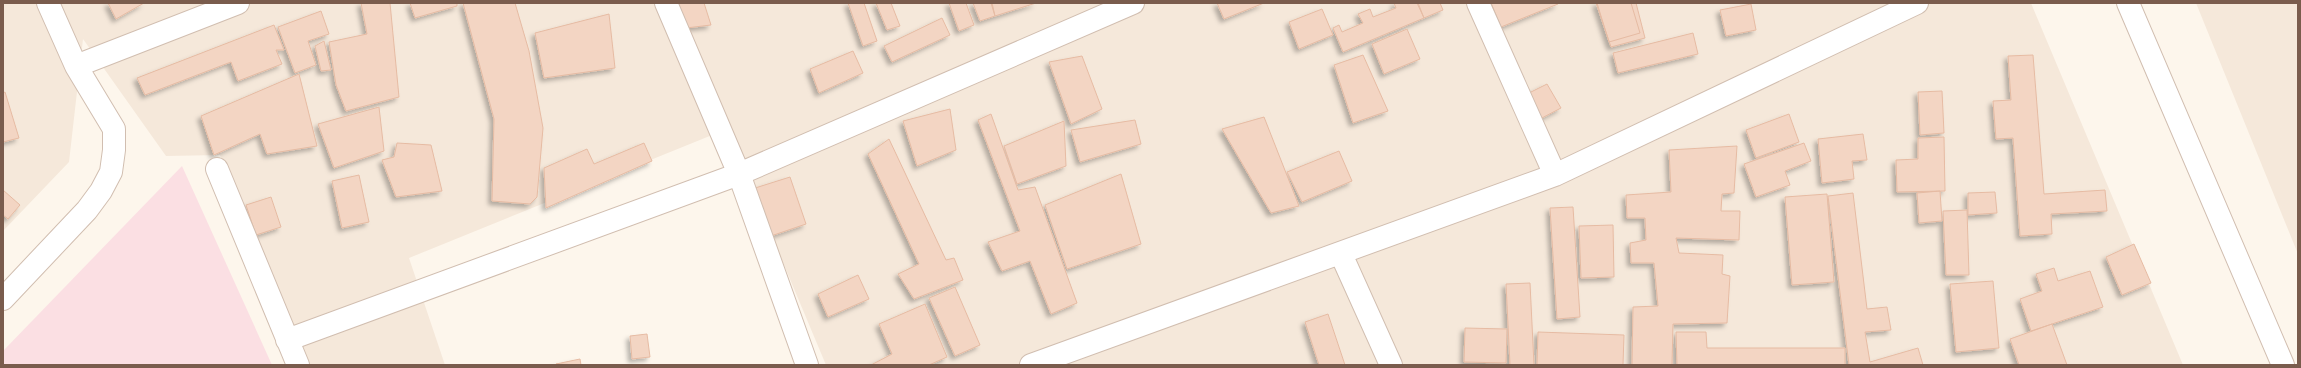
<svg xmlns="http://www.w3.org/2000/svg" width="2301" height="368" viewBox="0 0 2301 368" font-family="'Fira Sans',sans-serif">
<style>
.residential{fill:#f5e8da}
.medical{fill:#fbdfe3}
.building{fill:#f3d5c3;stroke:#e6bba3;filter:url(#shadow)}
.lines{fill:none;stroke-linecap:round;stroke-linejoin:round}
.minor-casing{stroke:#d1beb0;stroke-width:24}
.minor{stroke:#fff;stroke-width:22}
</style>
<defs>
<filter id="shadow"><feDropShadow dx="-3.5" dy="3.5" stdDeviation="2" flood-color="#0004"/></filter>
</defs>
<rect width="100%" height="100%" fill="#fdf6ec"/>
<path class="residential" d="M3,3h2028l152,362h-1357l-99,-236 -318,129 36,107h-138l-87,-210 -54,1 -83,-117 -14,123 -66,69z
M2196,3h102v251z"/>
<path class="medical" d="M182,166l90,199h-269v-14z"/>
<path class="building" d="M108,3h36l-28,16z
M361,3h29l9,94 -53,14 -10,-26 -7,-43 38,-8z
M410,3h47v3l-42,12z
M463,3h52l14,48 14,77 -6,69 -7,7 -38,-3 2,-82z
M674,3h30l7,22 -25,3z
M848,3h16l13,38 -14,5z
M876,3h15l9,23 -13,4z
M949,3h17l8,22 -15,6z
M973,3h18l4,13 -15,5z
M992,3h44l-41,13z
M1217,3h47l-40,16z
M1394,3h23l7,15 -81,34 -10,-24 6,-3 3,7 21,-9 -5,-9 12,-5 3,8 23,-9z
M1418,3h22l3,7 -19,8z
M1491,3h67v1l-57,23z
M1596,3h40l9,35 -34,9z
M1597,3h34l9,30 -31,9z
M1751,4l5,26 -30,6 -6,-26z
M1322,9l11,26 -34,14 -10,-27z
M321,11l8,23 -21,7 8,24 -21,8 -17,-46z
M609,14l6,54 -71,10 -9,-45z
M942,18l8,17 -58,27 -8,-16z
M274,25l10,25h-8l6,14 -44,17 -7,-19 -86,33 -8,-17z
M1407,29l13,30 -36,15 -12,-30z
M1693,33l5,21 -80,19 -5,-20z
M324,41l7,29 -10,1 -6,-25z
M853,51l10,22 -44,20 -9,-24z
M1363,55l25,56 -35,12 -19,-58z
M2033,55l11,139 61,-4 2,21 -56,3 1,20 -32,2 -7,-98 -17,1 -3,-38 18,-1 -3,-44z
M1082,56l20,53 -31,15 -22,-62z
M299,74l18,72 -50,8 -7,-20 -46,21 -13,-39z
M1547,84l14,24 -21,11 -13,-25z
M1942,91l2,42 -24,2 -2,-43z
M5,92l14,46 -16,4v-49z
M379,107l5,44 -50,17 -16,-44z
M950,109l6,41 -39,16 -14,-45z
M991,114l27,76 17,-3 42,116 -26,11 -21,-53 -28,10 -14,-29 32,-11 -42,-111z
M1789,114l10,28 -43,16 -10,-28z
M1264,117l35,89 -28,7 -49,-84z
M1135,120l6,24 -61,18 -9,-32z
M1064,121l2,45 -49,18 -13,-38z
M1863,134l4,26 -15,1 2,18 -32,4 -4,-44z
M1944,137l1,54 -48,1 -1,-32 22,-1v-21z
M889,139l57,121 8,-2 9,22 -49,19 -16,-25 21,-10 -51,-110z
M397,143l34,2 11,46 -46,6 -14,-37 12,-3z
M644,143l8,18 -106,47 -2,-40 43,-19 7,15z
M1804,143l7,18 -26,10 5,14 -34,12 -12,-33z
M1737,146l-3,47 -12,1 -1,17h19l-1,29 -63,-2 3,15 44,2 -1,19 8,2 -3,47 -54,1 -1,41h-40l1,-58 25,-1 -4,-43h-23l-1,-20 16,-3 -1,-22h-18l-1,-23 45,-3 -2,-42z
M1339,151l13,30 -50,21 -15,-30z
M1121,174l20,70 -74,25 -22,-64z
M359,175l10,47 -27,6 -10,-47z
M790,177l16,47 -38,13 -16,-48z
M3,190l17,15 -12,14 -5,-4z
M1940,191l2,30 -23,2 -2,-30z
M1995,192l2,21 -29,2v-22z
M1853,193l14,116 20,-2 4,23 -26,2 5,30 48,-14 5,17h-74l-21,-169z
M1827,194l7,88 -42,3 -7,-88z
M271,197l10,30 -25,8 -10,-30z
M1573,207l7,110 -23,2 -7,-111z
M1967,210l2,65h-23l-3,-64z
M1613,225l1,52 -33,1 -2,-52z
M2134,244l17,39 -29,12 -16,-38z
M2054,268l4,13 32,-10 13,36 -72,24 -11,-32 22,-8 -6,-17z
M858,275l11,24 -41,18 -10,-23z
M1993,281l6,67 -43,4 -6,-68z
M1530,283l4,82h-24l-4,-81z
M955,287l25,58 -25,11 -26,-58z
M925,304l22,53 -18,8h-58l21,-11 -13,-30z
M1328,314l17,51h-26l-14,-43z
M2052,324l15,41h-48l-9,-26z
M1465,328l42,1 -1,34 -42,-1z
M1538,332l86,3 -1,30h-86z
M1676,332h30l1,16h138v17h-168z
M647,334l3,23 -18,2 -2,-23z
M580,359l1,6 -25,-1z"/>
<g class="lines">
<defs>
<path id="minor" d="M666,3l73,171 68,191
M1478,3l77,172
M2128,3l155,362
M76,66l162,-63
M217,169l81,196
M1341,254l50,111
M3,299l84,-89 14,-19 10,-19 3,-22v-21l-38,-63 -28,-63
M287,340l452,-166 394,-171
M1031,365l524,-190 362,-172"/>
</defs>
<use href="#minor" class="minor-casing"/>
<use href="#minor" class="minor"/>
</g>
<rect width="2301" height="368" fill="none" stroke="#7a5c4d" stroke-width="8"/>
</svg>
